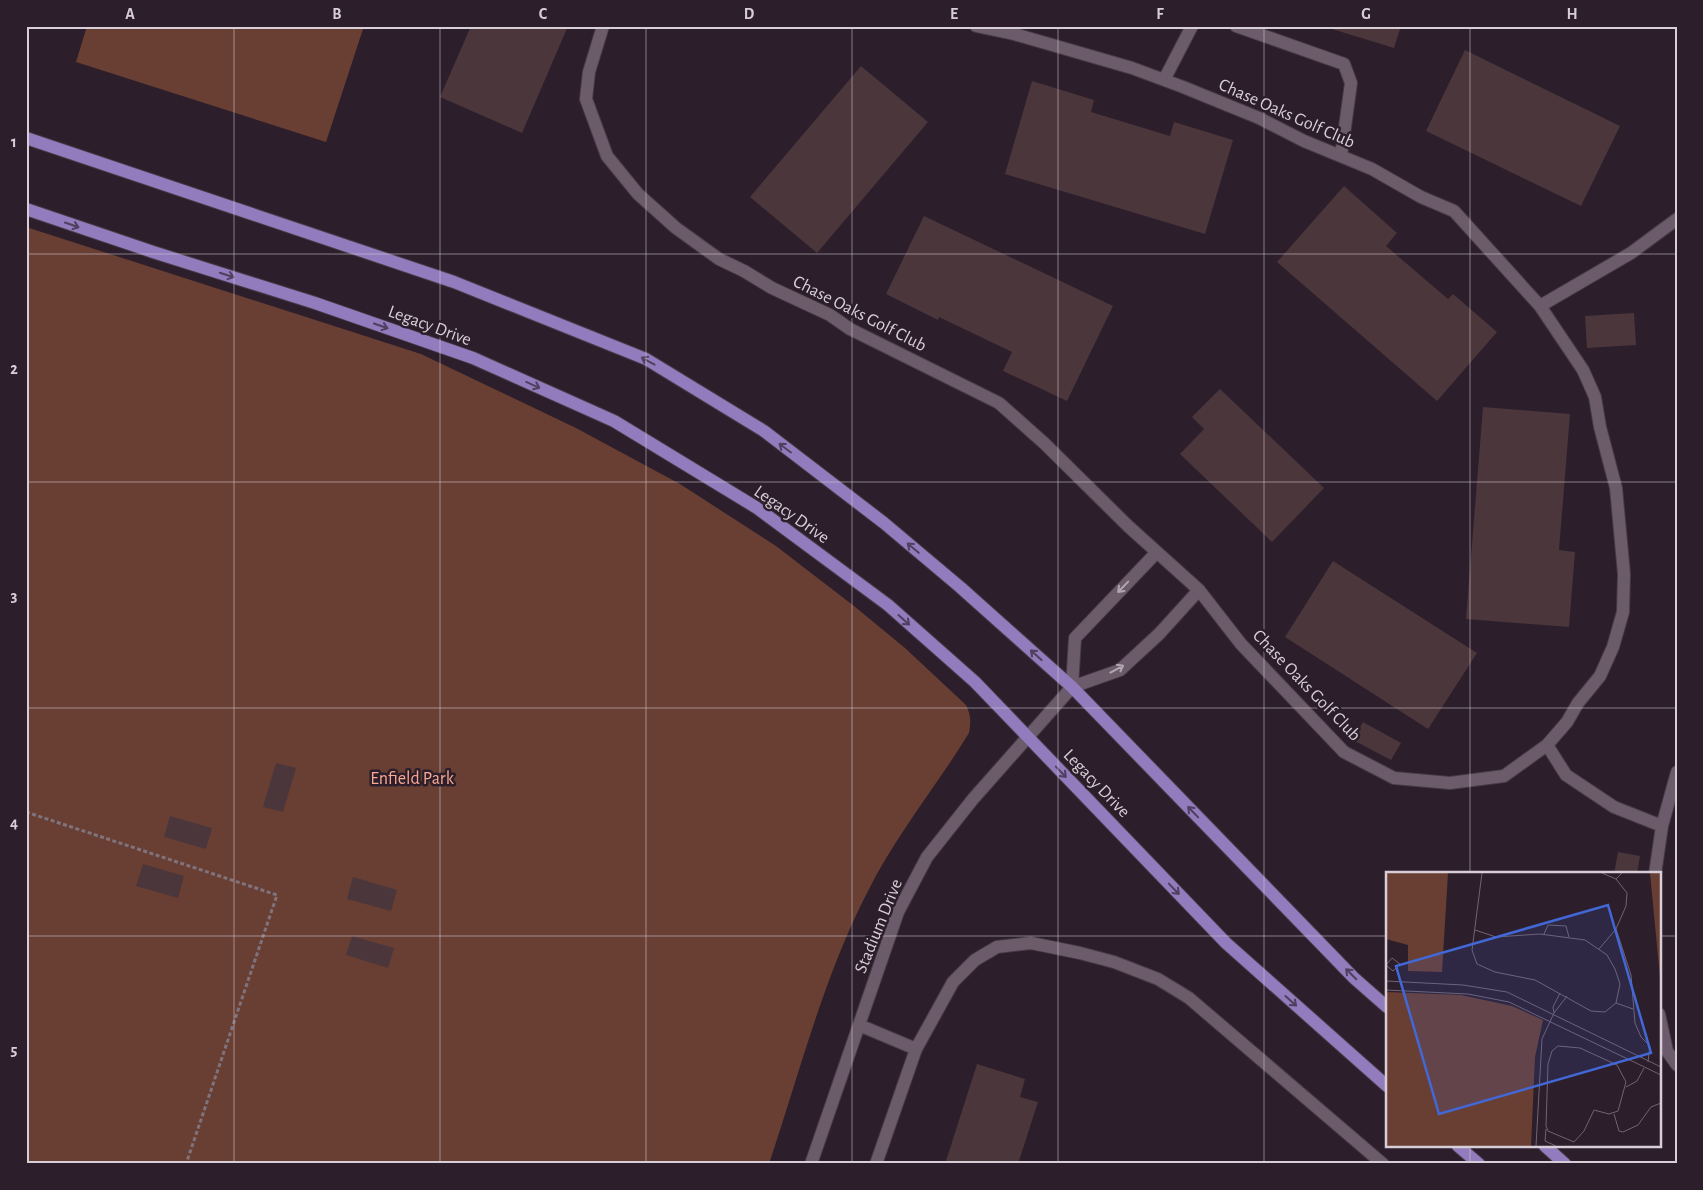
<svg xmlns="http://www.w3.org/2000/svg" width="1703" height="1190" viewBox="0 0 1703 1190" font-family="'Alegreya Sans',sans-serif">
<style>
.green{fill:#693f33}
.building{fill:#4b363b}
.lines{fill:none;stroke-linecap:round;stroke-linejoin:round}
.minor-casing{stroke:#473b47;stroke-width:14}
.major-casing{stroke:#473b47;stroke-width:14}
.path{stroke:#7f737e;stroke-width:3;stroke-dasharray:4 2.5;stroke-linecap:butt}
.minor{stroke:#6c5c6b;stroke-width:12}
.major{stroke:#927cbd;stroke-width:12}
.oneway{stroke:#503f5e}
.oneway2{stroke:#b2a6b1}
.grid{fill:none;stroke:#d8ced7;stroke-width:1;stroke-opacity:0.55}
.labels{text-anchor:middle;stroke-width:5;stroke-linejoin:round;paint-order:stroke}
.street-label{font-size:18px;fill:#d8ced7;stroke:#2c1e2b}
.park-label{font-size:18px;fill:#f9a790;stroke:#2c1e2b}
.inset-road{fill:none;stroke:#716470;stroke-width:1}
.view{fill:#4268d8;fill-opacity:0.15;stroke:#4268d8;stroke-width:2.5}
.inset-edge{fill:none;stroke:#d8ced7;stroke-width:2.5}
.neatline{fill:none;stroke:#d8ced7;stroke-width:2}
.grid-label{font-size:16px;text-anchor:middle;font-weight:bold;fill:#d8ced7}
</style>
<rect width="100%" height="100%" fill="#2c1e2b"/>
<path class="green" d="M87,26h277l-38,116 -250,-80z
M26,227l395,127 155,74 104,56 96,62 78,60 51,42 61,57c5,10 5,17 3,28 -33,54 -74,103 -102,160 -43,83 -68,181 -98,271h-743z"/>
<path class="building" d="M471,26h97l-46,107 -82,-36z
M1333,26h68l-7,22 -62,-19z
M1465,50l155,76 -39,80 -155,-75z
M861,66l67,56 -111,131 -67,-56z
M1032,81l62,19 -3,12 79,24 4,-14 59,18 -28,94 -200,-60z
M1344,186l53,47 -11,13 62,53 5,-5 44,38 -60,69 -160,-139z
M924,216l189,90 -46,95 -64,-30 9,-19 -73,-35 -1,3 -52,-26z
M1634,313l2,32 -49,3 -2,-32z
M1220,389l104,99 -52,54 -92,-88 24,-25 -12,-12z
M1483,407l87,7 -11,136 16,2 -6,75 -103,-8z
M1333,561l144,92 -49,76 -143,-92z
M1363,722l38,21 -10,17 -38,-20z
M276,763l20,5 -13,44 -20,-5z
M170,816l42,12 -6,21 -42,-12z
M1618,852l22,4 -3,18h-23z
M143,864l41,12 -6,22 -42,-12z
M353,877l44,13 -6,21 -44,-12z
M352,936l42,12 -6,20 -42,-13z
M977,1064l48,15 -5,18 18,5 -20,62h-73z"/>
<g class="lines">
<defs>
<path id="minor" d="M603,26l-14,46 -3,27 21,57 31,38 38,34 43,31 25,12 28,17 58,27 20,14 149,74 45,40 84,83 71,64 42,54 103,108 50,26 56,5 54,-7 43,-31 20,-23 11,-19 22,-27 13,-29 10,-35 1,-38 -8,-86 -16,-61 -5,-30 -12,-27 -43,-64 -86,-95 -33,-14 -49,-28 -68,-28 -45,-23 -76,-31 -51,-19 -118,-34 -38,-8
M1236,26l108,38 7,19 -10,73
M1164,80l28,-54
M1540,306l91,-53 46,-34
M1072,687l3,-49 82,-86
M1547,745l19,30 48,32 48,19
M1655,874l7,-48 15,-54
M1659,1014l8,37 10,14
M859,1025l57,24
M811,1164l87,-252 29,-55 46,-58 99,-112 48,-17 39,-36 40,-44
M876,1164l40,-115 37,-67 22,-22 22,-13 34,-4 49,10 34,9 44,17 31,19 194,166"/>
<path id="major" d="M26,138l428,144 192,77 118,72 120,92 76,64 112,100 282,291 33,29
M26,209l127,43 162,51 158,55 141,63 143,87 131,97 87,77 251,261 161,143
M1458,1146l21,18
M1545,1146l20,18"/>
</defs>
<use href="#minor" class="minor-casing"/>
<use href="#major" class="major-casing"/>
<path class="path" d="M26,812l251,83 -91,269"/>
<use href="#minor" class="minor"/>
<use href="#major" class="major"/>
</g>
<defs><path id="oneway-shaft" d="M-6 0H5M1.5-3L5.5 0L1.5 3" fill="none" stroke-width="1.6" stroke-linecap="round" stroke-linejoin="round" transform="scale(1.25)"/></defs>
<g class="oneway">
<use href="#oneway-shaft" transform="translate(72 225) rotate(19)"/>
<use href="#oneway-shaft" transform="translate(227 275) rotate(18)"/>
<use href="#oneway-shaft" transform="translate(381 326) rotate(19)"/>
<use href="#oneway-shaft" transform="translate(648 361) rotate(-152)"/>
<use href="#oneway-shaft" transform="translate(533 385) rotate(24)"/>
<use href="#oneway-shaft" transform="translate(785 448) rotate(-143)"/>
<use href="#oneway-shaft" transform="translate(913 548) rotate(-140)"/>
<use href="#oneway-shaft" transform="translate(904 620) rotate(42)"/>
<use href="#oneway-shaft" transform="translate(1036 655) rotate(-138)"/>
<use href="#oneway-shaft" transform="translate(1061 772) rotate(46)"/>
<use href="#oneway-shaft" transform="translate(1193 812) rotate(-134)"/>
<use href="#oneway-shaft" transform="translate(1174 889) rotate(46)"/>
<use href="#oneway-shaft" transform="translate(1351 974) rotate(-135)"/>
<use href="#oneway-shaft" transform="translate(1291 1001) rotate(42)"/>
</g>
<g class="oneway2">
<use href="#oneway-shaft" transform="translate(1123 587) rotate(134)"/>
<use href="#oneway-shaft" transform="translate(1117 669) rotate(-28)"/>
</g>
<path class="grid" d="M234,26v1138M440,26v1138M646,26v1138M852,26v1138M1058,26v1138M1264,26v1138M1470,26v848M26,254h1651M26,482h1651M26,708h1651M26,936h1361M1659,936h18M1470,1146v18"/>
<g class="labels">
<g class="street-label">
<text transform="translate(1287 113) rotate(24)" y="6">Chase Oaks Golf Club</text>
<text transform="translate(860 313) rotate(27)" y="6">Chase Oaks Golf Club</text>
<text transform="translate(430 325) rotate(20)" y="6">Legacy Drive</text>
<text transform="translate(792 514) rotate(35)" y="6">Legacy Drive</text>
<text transform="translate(1307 685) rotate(46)" y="6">Chase Oaks Golf Club</text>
<text transform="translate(1097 783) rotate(46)" y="6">Legacy Drive</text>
<text transform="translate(878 926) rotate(-68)" y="6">Stadium Drive</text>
</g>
<g class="park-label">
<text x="412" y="784">Enfield Park</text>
</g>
</g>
<g transform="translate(1386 872)">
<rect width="275" height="275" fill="#2c1e2b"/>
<path d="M0,1h62l-6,99 -34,-1v-26l-22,-6zM264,1h11v115zM0,120l75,3 51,11 31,14 -8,37 -4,89h-145z" fill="#693f33"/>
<path class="inset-road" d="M216,1l14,6 6,-6M230,7l11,14 -1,13 -10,23 15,46 4,48 6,14 9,9 -2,16M89,58l21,7 44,-3 45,6 22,15 8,14 5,15 -4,19 -11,9 -14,-1 -56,-31 -40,-8 -18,-8 -5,-14 10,-77M158,62l4,-9 18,1 3,11M213,77l17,-20M0,93l6,-7 8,6 -7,7 -7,-6M0,109l77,4 44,7 154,75M0,118l82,4 41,8 152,73M230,131l17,6M168,141l-1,-6 7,-14M172,174l22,2 37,17 9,17 -8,29 -9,3 -15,-4 -10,21 -10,11 -26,-11 -2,-5 2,-62 4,-13zM240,215l11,-6 7,-13M228,242l5,17 4,1 15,-7 13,-18 10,-4M160,257l-1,12 11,5M150,274l6,-107 12,-26 13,-17"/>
<path class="view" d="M222,33l43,148 -212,61 -43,-148z"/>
<rect width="275" height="275" class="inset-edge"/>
</g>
<rect width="1703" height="1190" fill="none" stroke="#2c1e2b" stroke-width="55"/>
<rect x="28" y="28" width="1648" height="1134" class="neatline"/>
<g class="grid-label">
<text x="130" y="19">A</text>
<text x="337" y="19">B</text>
<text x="543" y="19">C</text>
<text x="749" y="19">D</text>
<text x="954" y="19">E</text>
<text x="1160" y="19">F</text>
<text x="1366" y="19">G</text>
<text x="1572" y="19">H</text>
<text x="14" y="147">1</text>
<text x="14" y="374">2</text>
<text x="14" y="601">3</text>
<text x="14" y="828">4</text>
<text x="14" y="1055">5</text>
</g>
</svg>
